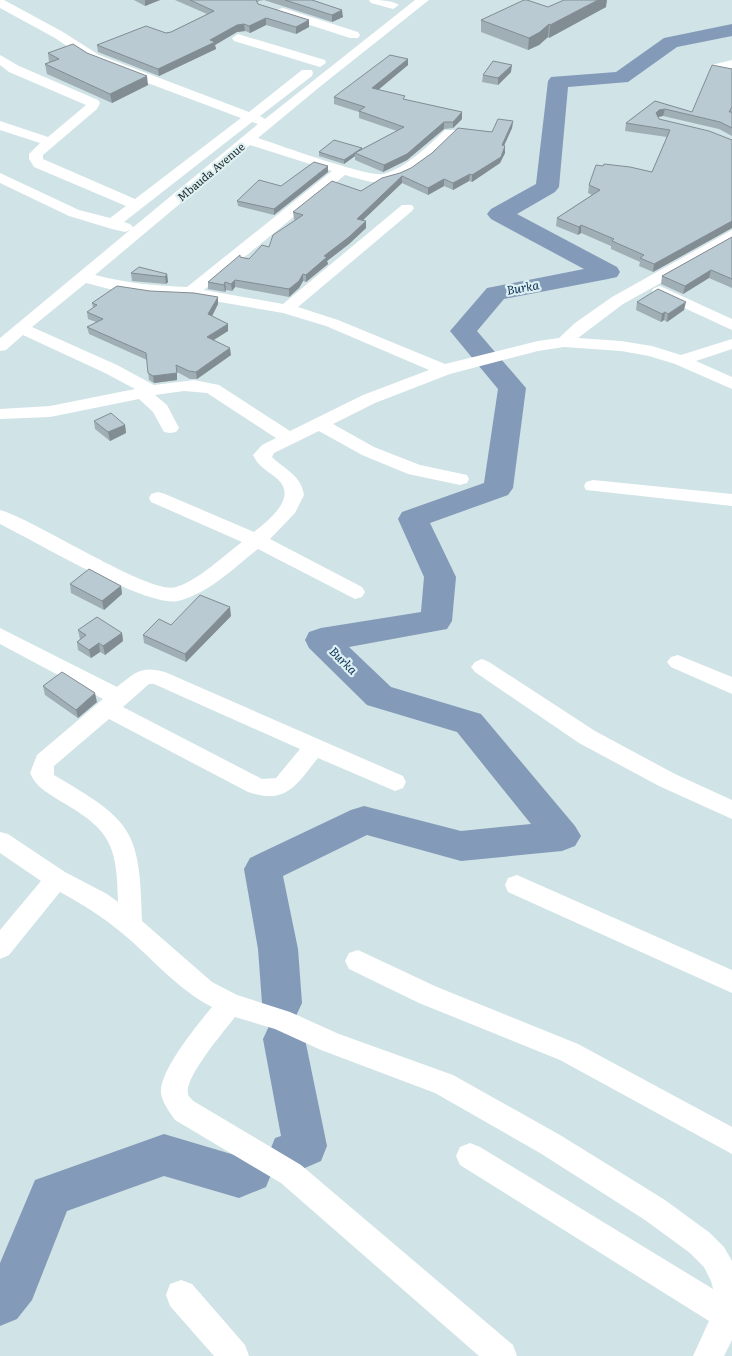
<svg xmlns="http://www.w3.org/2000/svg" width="732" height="1356" viewBox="0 0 732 1356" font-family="Literata,serif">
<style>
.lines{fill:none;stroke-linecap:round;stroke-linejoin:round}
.river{fill:#839ab8;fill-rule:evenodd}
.minor{fill:#fff;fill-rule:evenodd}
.wall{fill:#a0aeb5}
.shaded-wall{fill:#828d93}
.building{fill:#bacad2;stroke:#828d93}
.labels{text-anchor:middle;stroke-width:4.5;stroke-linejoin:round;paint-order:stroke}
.far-street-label{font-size:11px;fill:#252c2d;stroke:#ddf1f3}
.far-water-label{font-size:12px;font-style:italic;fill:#0b2c54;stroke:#ddf1f3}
</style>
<rect width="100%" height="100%" fill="#d0e3e6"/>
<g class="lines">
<path class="river" d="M732,24v12l-55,11 -49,35 -60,5 -9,100 -4,5 -38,22 100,53 3,5 -3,5 -9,2 -104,20 -27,32 49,57 -13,100 -5,7 -78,28 26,54 -4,44 -5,8 -98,18 42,40 90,27 94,112 6,10 -6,10 -13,5 -101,10 -94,-26 -84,41 15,73 4,54 -6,13 -14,5 -14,-5 -6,-13 -4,-54 -14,-80 6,-11 101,-48 13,-4 97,25 70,-7 -74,-92 -90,-27 -58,-57 -4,-8 4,-8 12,-4 100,-16 3,-35 -26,-58 4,-7 82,-29 14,-94 -48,-58 37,-43 97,-19 -93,-50 -4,-5 4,-5 45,-25 12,-103 3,-4 65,-5 48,-34z
M284,1021l15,5 6,13 22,107 -6,15 -30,13 -16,-6 -6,-15 6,-15 6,-2 -18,-97 6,-13z
M164,1134l74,22 12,-5 16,6 6,15 -6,15 -27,11 -75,-22 -97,35 -35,89 -15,19 -17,7v-63l35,-83z"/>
<path class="minor" d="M0,0h4l59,32 36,23 150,57 53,-42h10l1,3 -1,3 -52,40 5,3 150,-119h14l-107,85 -64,53c21,7 109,39 125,36 22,-5 46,-29 62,-44h10l2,3 -2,3c-17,15 -51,49 -76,47 -11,-1 -23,-5 -34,-8l-141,115 79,14 119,-99h10l2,3 -2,3 -114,96 40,13 107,44 93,-23 21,-3 16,-15 37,-26 120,-67v12l-10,7 -99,55 -45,34 43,3 31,5 29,9 51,-16v10l-36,12 36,16v12l-57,-25 -26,-8 -28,-5 -57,-4 -26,4 -88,23 -75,29 -42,21 41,23 46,18 47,10 2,4 -2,4 -7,2 -52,-11 -46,-19 -43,-24 -45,22 -2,4c12,12 29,18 32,38l-9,18 -25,26 92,48 3,5 -3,5 -7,2 -97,-50c-24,19 -50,45 -80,52 -31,7 -145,-61 -178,-77v-14c34,9 151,86 176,77 23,-7 47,-31 66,-45l-91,-40 -2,-4 2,-4 7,-2 7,2 89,38c16,-13 46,-36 21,-55 -9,-7 -17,-11 -22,-22l9,-10 14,-7 -69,-45 -23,-2 -29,4 12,10 12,23 -3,4 -6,1 -6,-1 -11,-20 -14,-13 -89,18 -50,2v-10l50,-3 85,-17 -30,-16 -82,-38 -17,15 -6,1v-13l130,-108 -5,2 -13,-3 -43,-13 -69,-33v-10l79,37 31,8 16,-12 -92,-39 -5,-8v-5l11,-11 -40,-13v-9l48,16 38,-32 -77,-33 -9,-7v-10l19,11 79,34 2,3 -3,6 -54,46v4l92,40 106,-81 -152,-57 -34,-23 -55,-30zM252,122l6,2 -127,105 2,-2 -3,-3 -6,-2zM250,145l82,26 -145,116c-32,-1 -61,-4 -92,-12zM86,283l31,8 34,5 40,1 92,16 43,13 103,44 -66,25 -73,36 -71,-46 -25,-5 -40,5 -37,-20 -85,-38z
M369,0c10,0 22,0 30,5l-6,4 -22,-6z
M283,8l75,24 2,3 -2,3h-8l-71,-23 -2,-3 2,-3z
M238,34l87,26 1,3 -6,4 -86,-26 -2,-3z
M732,60v8l-16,4 -6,-4 1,-3z
M660,286l72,33v11l-78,-36 -2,-3 2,-3z
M593,480l139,14v12l-146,-16 -2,-4 2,-4z
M0,628l117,59c17,-14 25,-22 48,-15l238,104 3,6 -3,6 -8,3 -77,-33c-22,27 -31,47 -70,34l-139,-73 -55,47v9c78,46 86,54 88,146l70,61 25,13 53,17 49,22 114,41 107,60 105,65 45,33 14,14 8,14v79l-8,16h-31l16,-35 -249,-156 -4,-9 4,-9 10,-4 10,4 233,142 -2,-8 -7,-14 -14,-14 -45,-33 -105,-67 -105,-60 -114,-43 -46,-21 -40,-12c-10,13 -51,61 -47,76 0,3 4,7 7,9l106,63 212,180 4,11h-38l-198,-173 -106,-63c-5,-7 -13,-18 -14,-27 -2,-22 37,-69 51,-86 -35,-18 -60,-49 -90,-74 -19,-16 -40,-29 -62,-41l-51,63 -9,4v-29l41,-49 -41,-28v-21l8,2 57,38 42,22 11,8v-3c-1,-59 -11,-71 -61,-100 -12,-8 -21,-12 -27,-26l7,-18 66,-56 -103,-55zM149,684h5l146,65 -24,29 -14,1 -139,-72z
M678,655l54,22v17l-61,-27 -4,-5 4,-5z
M482,659l7,3 106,69 80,43 57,26v19l-73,-33 -80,-43 -104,-71 -4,-5 4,-5z
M517,875l215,95v23l-224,-101 -3,-7 3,-7z
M358,950l79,37 141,57 154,83v27l-172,-94 -141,-57 -70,-34 -4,-8 4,-8z
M181,1280l11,4 53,61 4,11h-35l-44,-50 -4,-11 4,-11z"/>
</g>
<path class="wall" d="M134,0h26l-15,6z
M175,0h137l31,17 -11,5 -68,-22 -5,1 -2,2 1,1 51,16v7l-13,7 -30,-9 -16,8 -5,-2 -8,1 -22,13 1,4 -57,27 -61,-24 -1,-7 74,-13 36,-18z
M548,7h58l-57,31 -1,-1 -9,8 -11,5 -47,-18v-12z
M48,53h39l61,32 -36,18 -65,-29 -2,-10 4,-2z
M408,59v6l-30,25 27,10 57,12v7l-9,9 -9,1 -37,31 -24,12 -28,-12v-4l-11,8 -25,-8v-4l43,-3 35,-18 -38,-13v-6l-25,-8v-7z
M732,69v67l-13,-7 -56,-13 -5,1 1,2 73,21v88l-79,44 -14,-6 1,-4 -29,-13v-3l-30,-13 -3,2 -22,-9 1,-8 35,-23 -4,-2 1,-8 14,-19 49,6 15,-35 -42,-6 1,-8 29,-22 37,11z
M511,72l-13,13 -16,-3 1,-7z
M513,121l-1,7 -8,18 1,7 -5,10 -28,19 -3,-1 -16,9 -9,-4 -16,9 -26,-12 -40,37 4,8 -17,16 -22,17 1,3 -22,18 -3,-1 -4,7 -10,9 -54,-10 -3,4 -6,-1 -1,2 -17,-3v-7l33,-25 8,2 20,-12 26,-27 -1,-1 -1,-7 68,-21 131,-59z
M328,172l-54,43 -36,-9 -1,-5 44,-15z
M732,237v51l-23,-10 -26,16 -22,-10 1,-8z
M131,273l36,1 1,8 -2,2 -34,-3z
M637,302l47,8 -17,12 -3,-2 -3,2 -25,-12z
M92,303l126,1 -6,12 16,8v7l-14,9 17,15 -34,24h-7l-13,-7v8l-23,3 -5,-3 -2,-20 -58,-26 -2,-7 9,-5 -8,-3 -1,-7 6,-4z
M94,421l31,4 1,8 -16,8 -15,-12z
M70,584l51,2 1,8 -18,16 -33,-17z
M231,616l-45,46 -42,-19 -1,-8 28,-10z
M78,630l44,3 1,8 -18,14 -5,-3 -9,6 -13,-8 -1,-8 3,-3z
M43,686l54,16 -19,16 -33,-23z"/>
<path class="shaded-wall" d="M145,0h15l-15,6z
M598,0h9l-1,7 -57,31 1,-13z
M342,10l1,7 -11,5v-7z
M266,18v7l-16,8 -1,-7z
M309,20v7l-13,7v-7z
M244,24l1,7 -8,1 -22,13 1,4 -57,27 -1,-7 79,-44z
M549,24l-1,13 -9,8 -11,5 1,-12z
M408,59v6l-36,30v-7z
M512,65l-1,7 -13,13v-7z
M147,76l1,9 -36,18 -2,-9z
M665,109l-2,7 -5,1 -2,-4 3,-3z
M462,112v7l-9,9v-6z
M513,121l-1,7 -11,24 1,-7z
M444,122v7l-37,31 -24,12 1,-7z
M505,146v7l-5,10 -28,19v-7z
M362,148v4l-7,1v3l-11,8v-4z
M328,166v6l-54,43v-6z
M470,174l-1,7 -16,9v-7z
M402,176v7l-45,43v-7z
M444,179v7l-16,9v-7z
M366,221v7l-17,16 -22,17 1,3 -22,18v-7l18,-19z
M732,221v7l-79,44 1,-8z
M581,225v8l-3,2 1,-8z
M711,270l-2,8 -26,16 2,-8z
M167,274l1,8 -2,2 -1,-7z
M303,274v7l-4,7 -10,9v-8z
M235,280v7l-3,4 -1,-7z
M225,282l1,8 -1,2 -1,-7z
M218,297v7l-9,18 -1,-8z
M686,302l-2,8 -17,12 1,-8z
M665,312l-1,8 -3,2 1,-8z
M228,324v7l-21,13v-7z
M230,348l1,7 -34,24 -1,-7z
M177,373v7l-23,3 -1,-7z
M125,425l1,8 -16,8 -2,-9z
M121,586l1,8 -18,16 -2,-9z
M230,607l1,9 -45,46 -1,-8z
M122,633l1,8 -18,14 -2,-9z
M99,643l1,9 -9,6 -2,-8z
M95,693l2,9 -19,16 -2,-8z"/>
<path class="building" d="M190,0h66l2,4 51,16 -13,7 -30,-9 -17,8 -5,-2 -7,1 -27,15 5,2 -57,27 -61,-24 49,-19 20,7 5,-1 43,-21z
M285,0h27l30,10 -10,5z
M524,0h3l21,7 16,-7h34l-48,25 -1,-1 -9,8 -11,6 -48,-18z
M73,44l14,9 60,23 -37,18 -65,-30 14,-5 -11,-6z
M390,55l18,4 -36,29 33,8 -2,3 59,13 -9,10h-9l-37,32 -23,11 -29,-12 49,-26 -45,-16 6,-4 -31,-10z
M493,61l19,4 -14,13 -15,-3z
M712,65l20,4v38l-3,5h3v16l-12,-6 -55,-13 -6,1 -3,3 3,6 50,12 23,9v81l-78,43 -14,-6 4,-3 -32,-14 2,-2 -33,-14 -2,2 -22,-9 43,-28 -11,-5 7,-20 7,1 1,-2 26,3 22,5 18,-42 -44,-7 29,-22 37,11z
M498,119l15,2 -11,24 3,1 -4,11 -29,18 -2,-1 -17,9 -9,-4 -16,9 -26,-12 -45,43 9,2 -17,16 -25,19 3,1 -21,18 -3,-1 -4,7 -10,8 -54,-9 -4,4 -6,-2 -1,3 -16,-3 32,-27v2l9,2 13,-14 7,2 4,-12 30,-20 -10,-3 39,-31 29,10 21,-13 18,-5 11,-5 21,-15 26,-25 34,4z
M334,140l28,8 -18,12 -25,-8z
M314,162l14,4 -54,43 -37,-8 22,-21 22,6z
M732,237v42l-21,-9 -26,16 -23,-10z
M139,267l28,7 -2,3 -34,-4z
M117,286l33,5 44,2 24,4 -10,17 20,10 -21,13 23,11 -34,24 -7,-1 -13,-6 1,8 -24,3 -5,-3 -2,-20 -59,-26 16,-8 -16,-7 10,-7 -5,-2z
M658,289l28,13 -18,12 -3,-2 -3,2 -25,-12z
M111,413l14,12 -17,7 -14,-11z
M89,569l32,17 -19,15 -32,-17z
M200,595l30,12 -45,47 -42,-19 16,-16 12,6z
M97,617l25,16 -19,13 -4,-3 -10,7 -12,-8 9,-7 -8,-5z
M62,672l33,21 -19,17 -33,-24z"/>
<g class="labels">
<g class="far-street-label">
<text transform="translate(211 172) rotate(-40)" y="4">Mbauda Avenue</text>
</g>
<g class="far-water-label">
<text transform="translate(523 288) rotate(-10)" y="4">Burka</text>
<text transform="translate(343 661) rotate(45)" y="4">Burka</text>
</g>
</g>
</svg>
